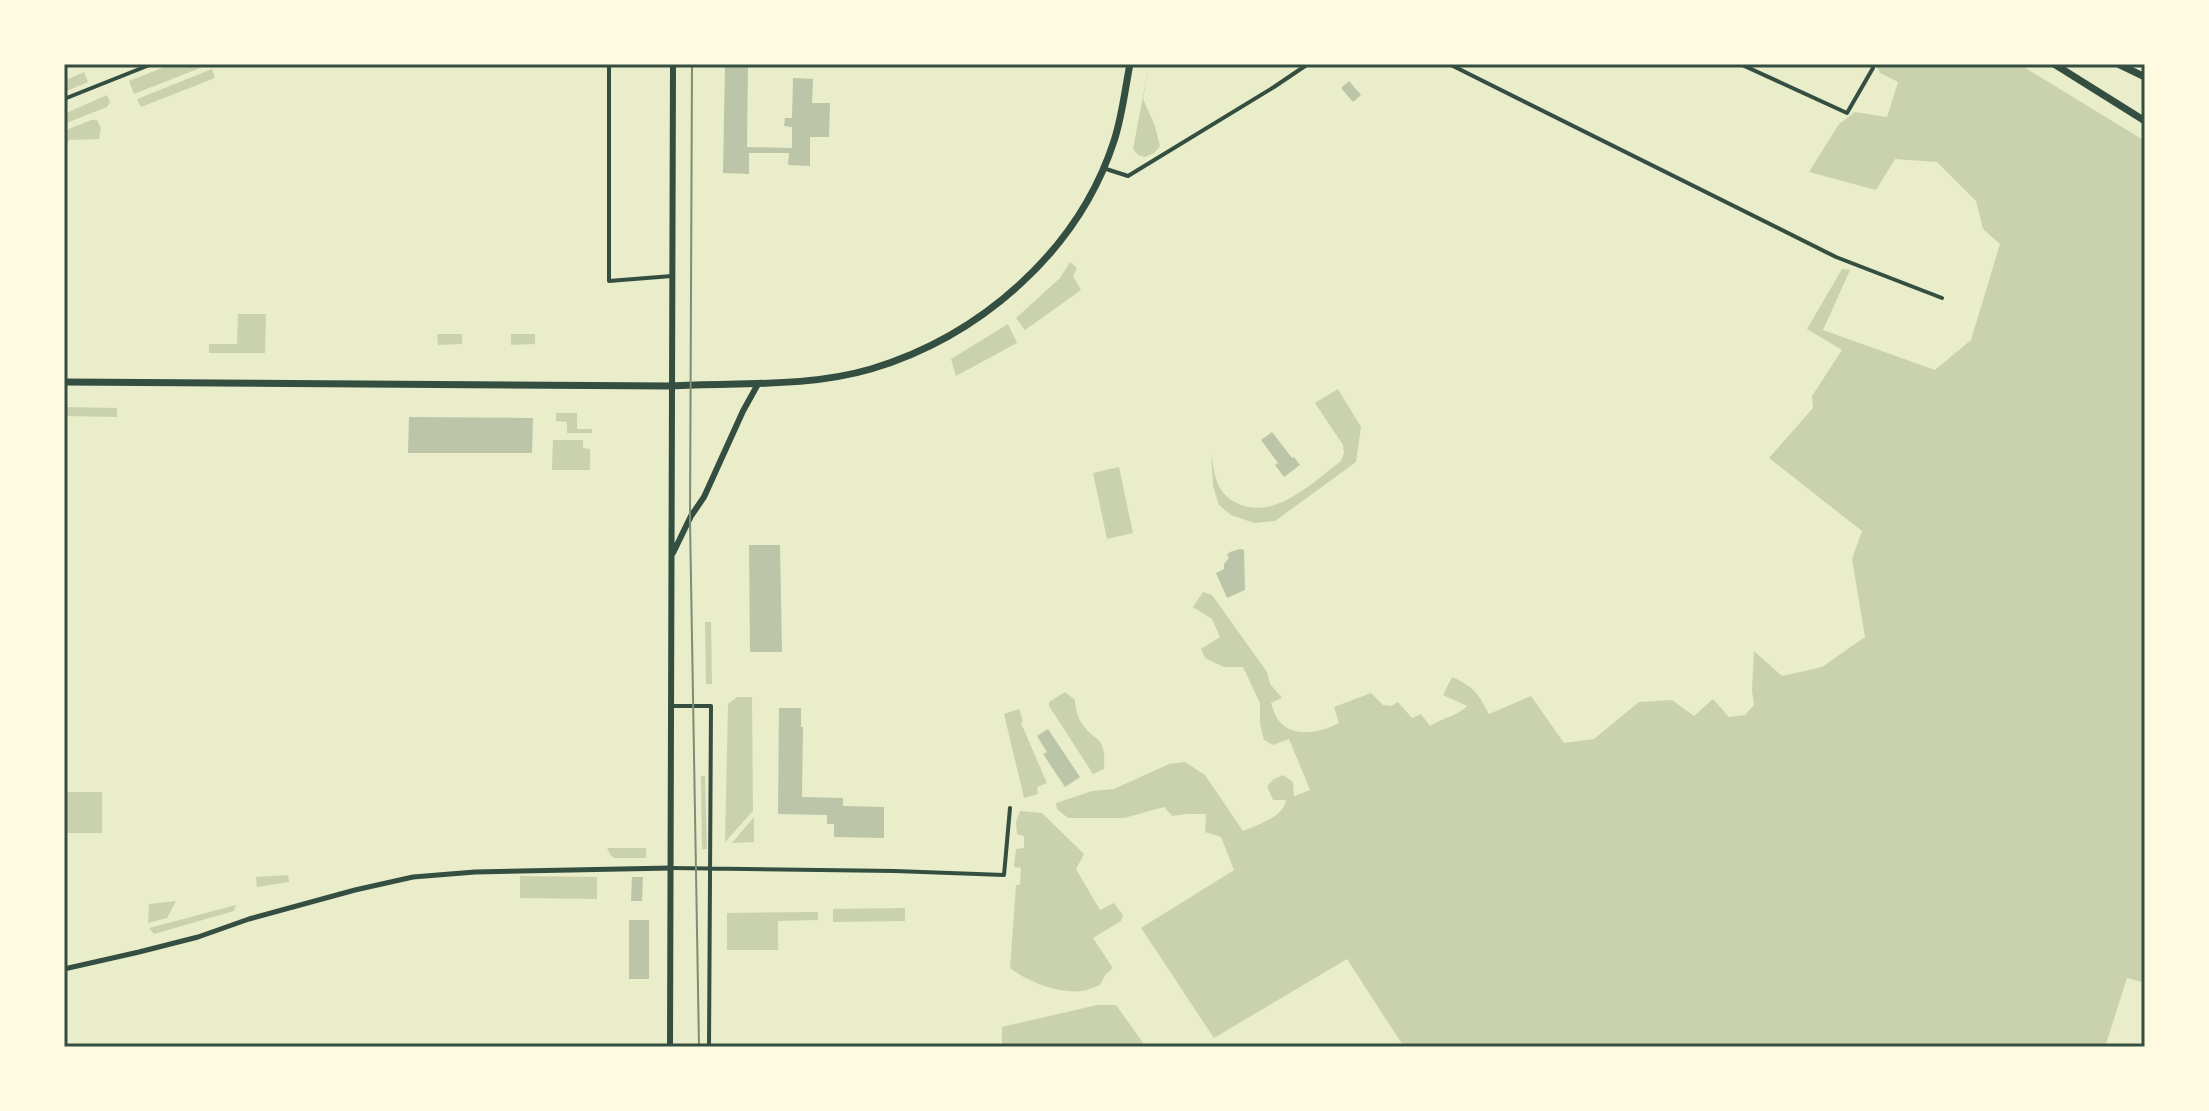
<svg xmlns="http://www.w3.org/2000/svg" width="2209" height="1111" viewBox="0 0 2209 1111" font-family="'Noto Sans',sans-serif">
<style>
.green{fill:#cad2ad}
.building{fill:#bcc5a7}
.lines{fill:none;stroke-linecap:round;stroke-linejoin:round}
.minor{stroke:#344e41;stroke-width:4}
.tertiary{stroke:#344e41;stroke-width:5}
.secondary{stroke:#344e41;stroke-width:6}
.primary{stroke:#344e41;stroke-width:7}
.tram{stroke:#7c8e77;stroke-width:2}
.neatline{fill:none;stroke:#344e41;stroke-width:3}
</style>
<rect width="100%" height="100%" fill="#e9edc9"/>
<path class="green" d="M172,64l33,2 -71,28 -5,-13z
M1149,64l-6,35 12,27 5,20 -6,7 -9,4 -7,-2 -5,-6z
M1876,64h143l126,77v842l-18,-5 -22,69h-701l-57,-88 -133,79 -73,-110 93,-58 -13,-33 -16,-5 1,-18h-20l-14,2 -8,-9 -40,11h-56l-11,-9 -1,-6 36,-12 22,-2 55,-25 16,-2 20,13 38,56c15,-7 40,-13 43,-31h-13l-6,-14 7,-7 9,-4 10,7 1,14 16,-6 -21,-51 -16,6 -9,-5 -4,-16v-21l-17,-36h-19l-19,-9 -4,-9 19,-12 -8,-18 -19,-12 10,-15 9,3 55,77 3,12 12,14 -11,5c2,6 4,13 8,18 15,18 43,11 60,2l-5,-16 37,-14 12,12 8,1 7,-4 14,16 9,-4 9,12c14,-9 26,-9 37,-20l-24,-11 9,-18c22,10 26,16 37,37l42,-18 33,47 30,-4 45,-37 33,-2 22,16 19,-17 16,18 16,-2 9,-10 -2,-14 2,-40 28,25 40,-9 43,-30 -13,-78 10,-28 -93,-73 44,-50 -1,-12 30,-46 -35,-21 35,-60 8,1 -27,60 112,40 36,-30 29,-96 -17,-15 -7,-28 -39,-39 -42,-3 -19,31 -67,-18 30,-48 16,-12 32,5 11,-35 -18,-9z
M212,69l3,9 -74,29 -4,-8z
M84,72l4,10 -24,10v-11z
M107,95l3,7 -3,5 -43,17v-10z
M91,120h6l4,8 -2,11 -30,1 -5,13v-22z
M1070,262l7,6 -4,8 8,14 -56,40 -9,-12 44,-40z
M238,314h28l-1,39h-56v-9h28z
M1008,324l9,19 -61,33 -5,-17z
M437,334h25v10l-24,1z
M511,334h24v10l-24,1z
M1338,389l23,38 -5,35 -81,59 -21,2 -23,-8 -12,-10 -6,-19 -2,-33c2,10 3,22 7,31 3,7 10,15 17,18 38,21 78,-20 106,-41l3,-8 -1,-8 -28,-42z
M64,407l53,1v9l-53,-1z
M556,413h21v16h15v4h-25v-11l-11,-1z
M553,440h30v8l7,1v21h-38z
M1119,467l14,66 -26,6 -14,-66z
M705,622h6l1,62h-6z
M1065,692l10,8c0,10 4,22 12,30 6,7 14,9 16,19 2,6 1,14 1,20l-11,5 -44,-68v-4z
M737,697h15l1,114 -28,31 3,-138z
M1019,709l4,12 -2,2 26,60 -10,4 1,7 -14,4 -20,-84z
M701,776h4l2,73h-5z
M64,792h38v41h-38z
M1020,811l22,2 42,41 -8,15 24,41 14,-7 9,12 -2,6 -28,17 20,30 -7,6 -6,11c-6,2 -12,5 -18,6 -23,3 -54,-9 -72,-23l6,-83h4l1,-17 -7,-1 2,-18 8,-1v-12l-7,-2 -1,-12z
M754,817v25l-22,1z
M607,848h39v10h-31l-4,-2z
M288,875l1,7 -32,5 -1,-10z
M520,876l77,1v22l-77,-1z
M176,901l-9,17 -19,5 1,-19z
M236,905l-2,6 -80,23 -5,-6z
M905,908v13l-72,1v-13z
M818,912v8l-40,1v29h-51v-37z
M1097,1005h19l30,42h-144v-20z"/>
<path class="building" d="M725,64h23l-1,83 45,1v-21l-8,-1 1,-8h7l1,-40 20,1 -1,24h18l-1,34h-19v29l-22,-1 1,-12h-40v21l-26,-1z
M1349,81l12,14 -8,7 -12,-14z
M409,417l124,1 -1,35h-124z
M1272,432l20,26 2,-1 6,8 -16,12 -9,-12 3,-2 -17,-23z
M749,545h31l2,107h-32z
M1240,549l4,1 1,40 -18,8 -11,-25 8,-4v-5l5,-6 -2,-3 3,-3z
M779,708h22v19h2l-1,70 41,1v8l41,1v31l-50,-1v-13h-7v-9l-49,-1z
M1048,729l32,48 -15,10 -22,-33 4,-2 -10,-16z
M632,877h11l-1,24h-11z
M629,920h20v59h-20z"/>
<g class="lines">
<path class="minor" d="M609,64v217l63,-5
M1449,64l387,193 106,41
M1740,64l107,49 26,-45
M64,99l88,-35
M1103,168l25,8 146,-89 34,-23
M671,706h40l-2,341
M671,868l224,3 109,4 6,-67"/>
<path class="tertiary" d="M64,969l75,-17 59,-15 51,-18 106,-29 58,-13 62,-5 196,-4"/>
<path class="secondary" d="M673,553l18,-37 13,-19 39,-86 15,-27
M670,1047l3,-983"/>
<path class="primary" d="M2054,64l91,57
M2118,64l27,13
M64,382l607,4c66,-4 135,2 200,-17 109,-33 207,-117 243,-228 8,-24 11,-52 16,-77"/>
<path class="tram" d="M692,64l-2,457 9,526"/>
</g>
<rect width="2209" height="1111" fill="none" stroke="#fefae0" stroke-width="132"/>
<rect x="66" y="66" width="2077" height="979" class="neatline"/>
</svg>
